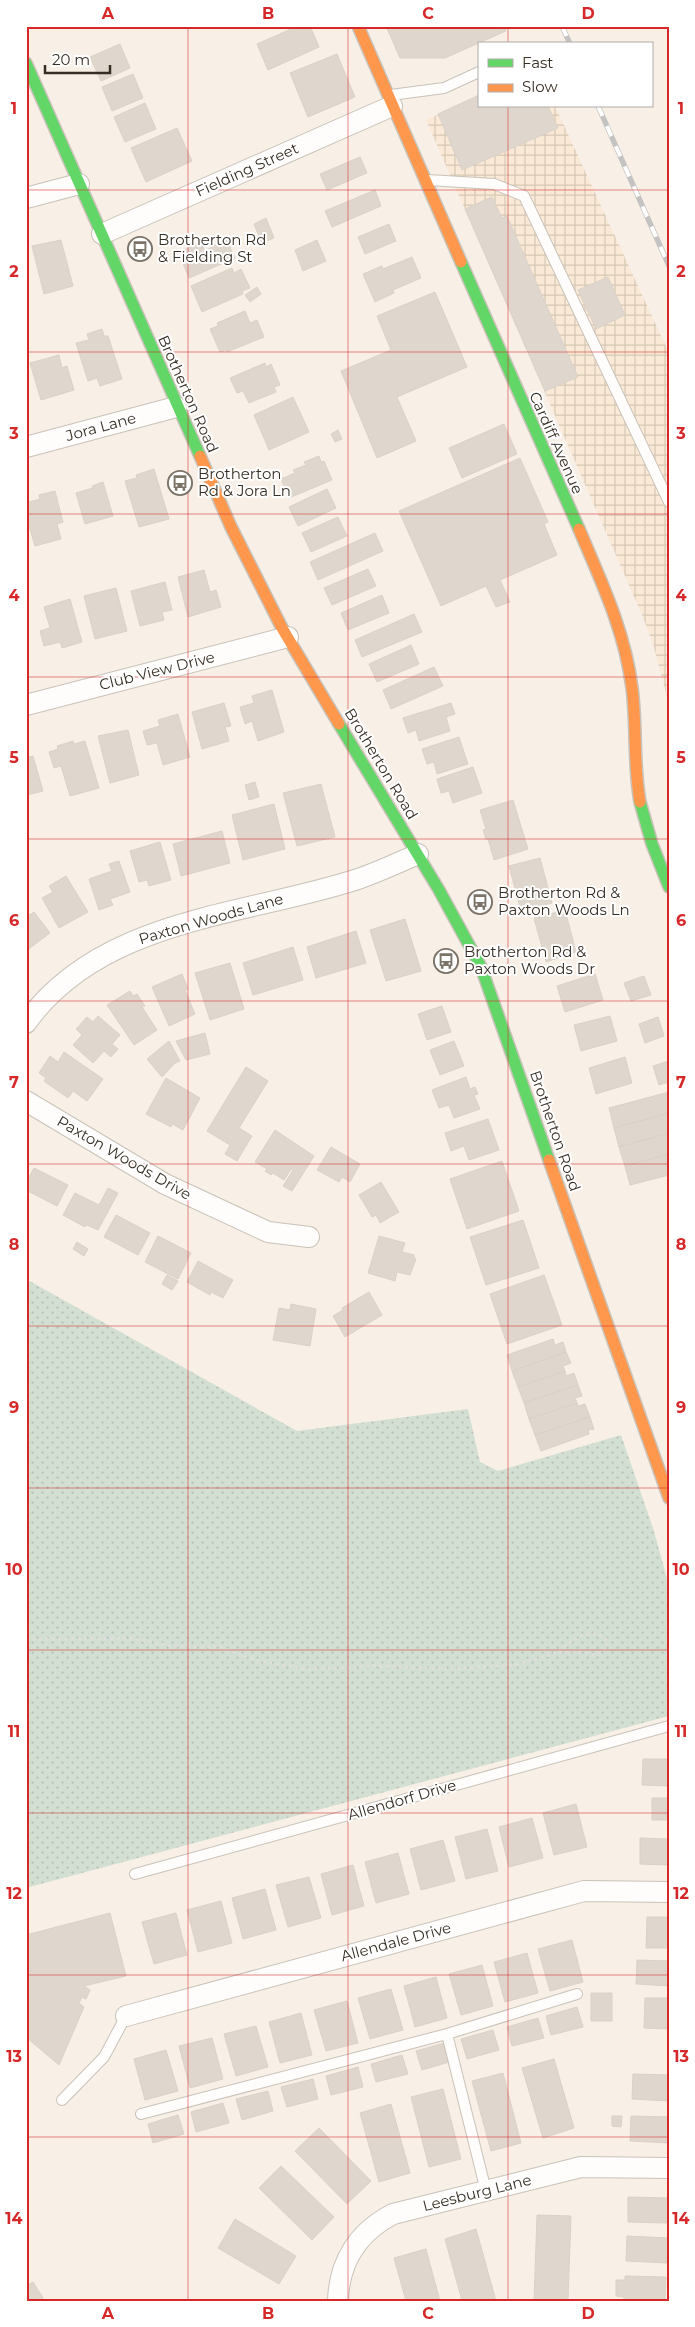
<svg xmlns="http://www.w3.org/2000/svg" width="695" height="2327" viewBox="0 0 695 2327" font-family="Montserrat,sans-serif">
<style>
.industrial{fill:url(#industrial-grid)}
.grass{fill:url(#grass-dots)}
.building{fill:#dfd7cd;stroke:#dad1c8}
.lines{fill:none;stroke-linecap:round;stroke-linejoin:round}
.lane-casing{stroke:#c9c2b9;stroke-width:12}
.street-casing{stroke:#c9c2b9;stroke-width:22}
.fast-casing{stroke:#c9c2b9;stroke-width:14}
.slow-casing{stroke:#c9c2b9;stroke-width:14}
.path{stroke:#e0dedb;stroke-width:3;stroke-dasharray:2.5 4;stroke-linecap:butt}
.lane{stroke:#fefdfb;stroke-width:10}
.street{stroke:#fefdfb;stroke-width:20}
.fast{stroke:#63d668;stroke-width:11}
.slow{stroke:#ff974d;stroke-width:11}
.rail-casing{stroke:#c5c3c1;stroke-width:5.5}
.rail{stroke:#fff;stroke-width:4;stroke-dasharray:11;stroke-linecap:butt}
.grid{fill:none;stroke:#d62828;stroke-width:1;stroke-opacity:0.55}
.labels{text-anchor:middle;stroke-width:4;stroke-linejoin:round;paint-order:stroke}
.street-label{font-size:15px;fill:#372e23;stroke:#fff}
.poi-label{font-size:15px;fill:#372e23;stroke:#fff;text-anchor:start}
.neatline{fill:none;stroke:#d62828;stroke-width:2}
.grid-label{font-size:16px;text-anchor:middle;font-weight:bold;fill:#d62828}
</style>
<defs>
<pattern id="industrial-grid" width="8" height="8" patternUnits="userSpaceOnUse" patternTransform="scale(1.25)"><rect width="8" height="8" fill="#fae9d6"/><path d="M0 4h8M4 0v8" fill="none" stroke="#d7c8b7"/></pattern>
<pattern id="grass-dots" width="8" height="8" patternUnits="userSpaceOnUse" patternTransform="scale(1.25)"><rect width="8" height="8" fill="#d4dfd4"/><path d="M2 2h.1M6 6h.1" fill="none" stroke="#b7c0b6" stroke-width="1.8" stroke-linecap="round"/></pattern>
</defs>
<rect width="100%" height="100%" fill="#f8f0e7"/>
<path class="industrial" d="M479,97v9h76l114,247v351l-16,-60 -11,-29 -216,-495z"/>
<path class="grass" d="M26,1279l271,152 171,-22 12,53 18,9 123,-36 33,96 15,55v130l-643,172z"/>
<path class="building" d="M298,26l5,2 7,-2 9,21 -51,23 -11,-26z
M386,26h118l2,5 -61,27h-45z
M120,44l10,24 -29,13 -11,-24z
M337,54l18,43 -47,20 -18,-44z
M133,74l10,24 -31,13 -10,-24z
M479,95v11h69l10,22 -96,42 -24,-56z
M145,103l11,26 -31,13 -11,-25z
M177,128l15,33 -46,21 -15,-34z
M360,157l7,16 -40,17 -7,-16z
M375,190l6,16 -49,21 -7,-16z
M492,197l10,21 5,-2 71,161 -33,14 -80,-182z
M266,218l8,20 -12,5 -8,-19z
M389,224l7,17 -31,13 -7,-17z
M226,239l9,19 -46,20 -7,-17 6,-2 -4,-9 17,-7 4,8z
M61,240l12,46 -29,8 -12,-48z
M317,240l9,21 -23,10 -8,-21z
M412,257l9,21 -28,12 1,3 -19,9 -12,-28 19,-8 1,3z
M232,268l2,5 7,-4 9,19 -8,3 1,3 -41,18 -11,-26z
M608,277l17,38 -29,14 -18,-39z
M257,287l4,7 -11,8 -5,-7z
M435,292l32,75 -70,30 19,44 -39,17 -36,-87 50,-21 -14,-34z
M245,311l5,12 7,-3 7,17 -37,15v-2l-7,2 -10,-23 8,-3 -1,-3z
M102,329l2,7h4l14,43 -22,7 -3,-8 -9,3 -12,-38 13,-3 -2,-6z
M59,355l3,13 5,-2 7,24 -33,10 -11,-37z
M265,363l1,4 5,-3 9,21 -6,2 2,5 -27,11 -6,-12 -6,2 -7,-15z
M293,397l16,35 -40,18 -15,-35z
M504,424l13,30 -55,24 -13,-30z
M338,430l4,9 -7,3 -4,-8z
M319,456l2,6 3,-1 8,19 -43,18 -8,-19 14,-6 -2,-3 13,-5 -2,-3z
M520,458l28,64 -4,2 13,31 -57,25 10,22 -14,5 -10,-21 -45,20 -42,-95z
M154,469l15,50 -30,8 -14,-46 12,-3 -1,-3z
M103,482l10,34 -28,8 -9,-31 17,-5 -1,-2z
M327,489l9,19 -38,18 -9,-19z
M55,491l8,31 -6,2 4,15 -26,7 -9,-30v-13l14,-4 -1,-4z
M338,517l9,19 -36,16 -9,-19z
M375,533l8,18 -65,29 -8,-18z
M368,569l8,17 -44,19 -8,-17z
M204,570l6,22 6,-2 5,17 -33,10 -10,-40z
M165,582l7,28 -10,2 2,8 -24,6 -9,-35z
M116,588l11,43 -32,8 -11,-43z
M382,595l7,18 -41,17 -7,-17z
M70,599l12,43 -20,6 -2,-6 -16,4 -4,-15 10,-3 -6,-21z
M414,614l8,18 -60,25 -7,-17z
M411,645l8,19 -42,18 -8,-18z
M434,667l9,19 -52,23 -8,-19z
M272,690l12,42 -26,9 -6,-20 -7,3 -5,-17 14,-4 -2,-7z
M224,703l7,23 -6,1 4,14 -27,8 -10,-37z
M451,703l4,11 -9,3 4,14 -31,10 -3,-11 -8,3 -5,-15z
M178,714l12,43 -27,8 -6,-22 -10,2 -4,-14 17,-5 -2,-6z
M128,730l11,45 -29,8 -12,-47z
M459,737l9,27 -31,10 -3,-12 -7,2 -5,-15z
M73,741l1,3 11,-3 14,47 -29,8 -9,-30 -7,2 -5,-16 9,-3 -1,-3z
M33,756l10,35 -17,4v-37z
M473,767l9,26 -29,10 -4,-12 -8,2 -4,-14z
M255,782l4,15 -10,3 -4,-15z
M321,784l14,53 -38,9 -14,-53z
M513,800l15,49 -34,11 -6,-21h-2l-3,-9 3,-1 -6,-19z
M274,804l11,45 -42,11 -11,-45z
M222,831l8,32 -49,13 -8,-32z
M160,842l11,38 -22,6 -2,-6 -8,2 -9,-31z
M540,858l12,45 -31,8 -12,-45z
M119,861l11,31 -20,7 3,6 -14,5 -10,-31 23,-8 -3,-7z
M66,876l22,36 -29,16 -17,-30 11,-6 -4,-6z
M565,910l11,42 -30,10 -12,-44z
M34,912l16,21 -24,18v-34z
M405,919l16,52 -35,10 -16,-51z
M356,931l10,32 -50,15 -9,-31z
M293,947l10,33 -50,15 -10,-32z
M230,963l14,46 -34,11 -15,-47z
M182,974l6,15 -3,1 10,24 -26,12 -17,-39z
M595,974l8,26 -38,12 -8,-26z
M644,976l7,19 -20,6 -7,-18z
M130,991l3,5 4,-2 8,12 -3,1 15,23 -23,15 -27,-40z
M442,1006l9,26 -24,8 -9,-26z
M98,1016l22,19 -8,9 6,5 -7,8 -7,-6 -11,12 -20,-18 9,-10 -6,-6 11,-12 6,5z
M610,1016l7,25 -36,10 -7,-26z
M658,1017l6,19 -19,7 -6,-19z
M205,1033l5,21 -24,6 -10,-19z
M169,1041l11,20 -5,2 -13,14 -15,-18z
M454,1041l10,25 -24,9 -10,-25z
M64,1052l39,27 -16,22 -14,-10 -5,7 -24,-17 2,-3 -7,-5 11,-17 8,6z
M625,1057l7,26 -36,11 -7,-26z
M669,1061v21l-10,3 -6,-19z
M246,1067l22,14 -29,47 13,8 -15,25 -12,-7 5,-9 -23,-14z
M466,1077l4,12 5,-2 3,7 -4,1 6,14 -26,9 -5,-13 -10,3 -7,-18z
M166,1078l34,20 -17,32 -11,-6 -1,3 -25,-13z
M669,1092v21l-55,15 -5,-20z
M669,1113v20l-50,14 -5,-19z
M488,1119l11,31 -30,10 -5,-14 -13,5 -6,-18z
M275,1130l39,26 -22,35 -9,-5 10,-16 -2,-1 -7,11 -11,-7 -2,2 -6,-4 2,-2 -12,-7z
M669,1133v21l-44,12 -6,-19z
M331,1147l29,17 -10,18 -8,-5 -3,5 -22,-12z
M669,1154v21l-39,10 -5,-19z
M502,1161l17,50 -52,18 -17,-50z
M34,1168l34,17 -11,21 -31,-16v-7z
M381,1182l18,30 -19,11 -4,-8 -4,2 -13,-22z
M108,1188l10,5 -20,37 -11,-5 -2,2 -22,-12 12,-22 24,12z
M116,1215l34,18 -12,22 -34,-18z
M523,1220l16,48 -53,17 -16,-48z
M158,1236l33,17 -13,26 -33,-17z
M379,1236l26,7 -3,9 12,3v3l2,1 -6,16 -13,-3 -2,9 -27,-8z
M77,1242l11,7 -4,7 -11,-7z
M198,1261l35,19 -10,18 -12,-6 -1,3 -23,-13z
M167,1275l11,6 -6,9 -10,-6z
M544,1275l18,50 -55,19 -17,-50z
M369,1292l13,23 -37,22 -12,-21 10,-6 -1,-2z
M291,1304l25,5 -6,37 -37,-6 6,-32 11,2z
M553,1339l2,6 8,-3 3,10 -54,19 -5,-16z
M566,1352l5,11 -8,3 2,5 -47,16 -6,-16z
M565,1371l1,5 8,-3 4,12 -54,18 -6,-16z
M578,1385l4,11 -7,2 2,5 -48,16 -5,-16z
M577,1403l1,3 7,-2 5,13 -55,18 -6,-16z
M590,1417l4,12 -6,1 1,4 -48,17 -6,-16z
M643,1759h26v27l-27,-1z
M652,1798h17v22h-17z
M576,1804l11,43 -33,8 -11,-42z
M532,1818l11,40 -34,9 -10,-40z
M487,1829l11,42 -32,8 -11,-42z
M640,1838l29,1v26l-29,-1z
M443,1840l12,41 -34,9 -11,-41z
M398,1853l11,41 -33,9 -11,-41z
M353,1865l11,41 -32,9 -11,-41z
M309,1877l12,41 -33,9 -12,-42z
M265,1889l11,41 -33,9 -11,-41z
M221,1901l11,42 -34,9 -11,-42z
M110,1913l16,63 -42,10 6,4 -4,9 -4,-2 -3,6 5,4 -25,58 -33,-28v-102z
M176,1913l11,42 -33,9 -12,-42z
M647,1917h22v31h-23z
M572,1940l11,42 -33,9 -12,-42z
M527,1953l11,40 -33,9 -11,-40z
M637,1960l32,1v25l-33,-2z
M482,1965l11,41 -32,9 -12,-41z
M436,1977l11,41 -32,9 -11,-41z
M391,1989l12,41 -33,9 -12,-41z
M591,1993h21v28h-21z
M645,1998h24v31l-25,-1z
M347,2001l11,42 -32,8 -12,-41z
M577,2007l6,20 -32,8 -5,-19z
M301,2013l11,42 -32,8 -11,-41z
M538,2018l6,20 -32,8 -5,-19z
M256,2026l12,41 -32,9 -12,-42z
M493,2030l6,20 -32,9 -6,-20z
M212,2038l11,41 -33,9 -11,-42z
M448,2042l5,19 -31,9 -6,-19z
M166,2050l12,41 -33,9 -11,-41z
M402,2055l6,19 -32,8 -5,-18z
M554,2059l20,69 -31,10 -21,-70z
M358,2067l5,20 -32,8 -5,-19z
M503,2073l18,70 -30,8 -19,-70z
M633,2074l36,1v26l-37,-2z
M313,2079l5,20 -31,8 -6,-20z
M443,2089l18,70 -32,8 -18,-70z
M268,2091l5,20 -31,9 -6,-21z
M223,2103l6,20 -33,9 -5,-20z
M391,2104l19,69 -31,9 -19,-69z
M178,2115l6,19 -31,9 -5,-19z
M612,2116h10l-1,11 -9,-1z
M631,2116l38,1v26l-39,-2z
M319,2128l52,53 -24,23 -52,-53z
M281,2166l53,51 -22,23 -53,-52z
M628,2197l41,1 -1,25 -40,-1z
M537,2215l34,1 -3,85h-34z
M235,2219l61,37 -17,28 -61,-36z
M476,2229l20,72h-34l-17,-62z
M627,2236l41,2 -1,25 -41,-2z
M426,2249l14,52h-34l-12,-43z
M625,2276l41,1 -1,24h-41v-4l-8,-1v-16h9z
M33,2282l10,16 -5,3h-12v-15z"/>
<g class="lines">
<defs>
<path id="lane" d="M391,95l53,-7 35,-16
M428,180l66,4 30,12 145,306
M135,1874l534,-148
M447,2034l39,157
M62,2100l42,-43 22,-41
M141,2114l306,-80 130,-40"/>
<path id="street" d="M26,198l53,-14
M102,234l290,-128
M26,447l150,-40
M26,705l262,-68
M26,1023c75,-105 219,-107 332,-144 20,-7 40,-16 60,-25
M26,1101l139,83 103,48 41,5
M126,2016l458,-125 85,1
M338,2301c1,-39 20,-69 55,-87l188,-47 88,1"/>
<path id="fast" d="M26,63l174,393
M461,262l118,267
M339,724l100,166 42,77 68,193
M640,802l12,42 17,43"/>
<path id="slow" d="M358,26l103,236
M200,456l31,71 51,101 57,96
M579,529c22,52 46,102 53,159 5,38 1,76 8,114
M549,1160l120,338"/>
</defs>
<use href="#lane" class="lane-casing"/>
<use href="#street" class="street-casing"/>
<use href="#fast" class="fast-casing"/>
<use href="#slow" class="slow-casing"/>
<path class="path" d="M26,1639l106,-1 38,8 48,1 41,14 46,8 72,-3 71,3 67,-4 41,-12 20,-2 18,4 13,-6 1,-8c-20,-17 -35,0 -52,12"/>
<use href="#lane" class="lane"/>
<use href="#street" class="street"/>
<use href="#fast" class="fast"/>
<use href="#slow" class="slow"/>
<defs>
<path id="rail" d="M562,26l8,18
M598,106l71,160"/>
</defs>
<use href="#rail" class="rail-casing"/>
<use href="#rail" class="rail"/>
</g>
<path class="grid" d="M188,26v2275M348,26v2275M508,26v18M508,106v2195M26,190h643M26,352h643M26,514h643M26,677h643M26,839h643M26,1001h643M26,1164h643M26,1326h643M26,1488h643M26,1650h643M26,1813h643M26,1975h643M26,2137h643"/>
<defs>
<symbol id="bus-ring" viewBox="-11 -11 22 22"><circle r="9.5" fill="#fff" stroke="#7b7268" stroke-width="1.5"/><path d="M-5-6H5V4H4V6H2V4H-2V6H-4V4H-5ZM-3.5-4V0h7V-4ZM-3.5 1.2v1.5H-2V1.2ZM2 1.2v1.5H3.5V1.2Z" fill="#7b7268"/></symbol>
</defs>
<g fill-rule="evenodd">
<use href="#bus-ring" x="126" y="235" width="28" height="28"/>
<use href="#bus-ring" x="166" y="469" width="28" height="28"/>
<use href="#bus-ring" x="466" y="888" width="28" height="28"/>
<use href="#bus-ring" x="432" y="947" width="28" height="28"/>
</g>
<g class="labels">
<g class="street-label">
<text transform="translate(247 170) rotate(-24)" y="5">Fielding Street</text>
<text transform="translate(188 394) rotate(66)" y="5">Brotherton Road</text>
<text transform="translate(101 427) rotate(-15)" y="5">Jora Lane</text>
<text transform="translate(556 443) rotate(66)" y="5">Cardiff Avenue</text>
<text transform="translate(157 671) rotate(-14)" y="5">Club View Drive</text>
<text transform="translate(381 764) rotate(59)" y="5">Brotherton Road</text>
<text transform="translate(211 919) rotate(-16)" y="5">Paxton Woods Lane</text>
<text transform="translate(555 1131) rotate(71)" y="5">Brotherton Road</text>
<text transform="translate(124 1158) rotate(30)" y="5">Paxton Woods Drive</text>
<text transform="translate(402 1800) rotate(-16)" y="5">Allendorf Drive</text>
<text transform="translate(396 1942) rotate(-15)" y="5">Allendale Drive</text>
<text transform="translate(477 2193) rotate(-14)" y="5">Leesburg Lane</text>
</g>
<g class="poi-label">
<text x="158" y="245">Brotherton Rd<tspan x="158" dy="17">&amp; Fielding St</tspan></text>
<text x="198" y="479">Brotherton<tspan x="198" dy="17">Rd &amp; Jora Ln</tspan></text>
<text x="498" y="898">Brotherton Rd &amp;<tspan x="498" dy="17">Paxton Woods Ln</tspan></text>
<text x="464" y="957">Brotherton Rd &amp;<tspan x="464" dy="17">Paxton Woods Dr</tspan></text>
</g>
</g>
<rect width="695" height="2327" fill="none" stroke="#ffffff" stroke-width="55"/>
<rect x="478" y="42" width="175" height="65" fill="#ffffff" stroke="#afaba7"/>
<rect x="488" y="59" width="25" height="8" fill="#63d668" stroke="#afaba7"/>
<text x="522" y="68" font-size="15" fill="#372e23">Fast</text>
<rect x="488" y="84" width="25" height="8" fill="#ff974d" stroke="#afaba7"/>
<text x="522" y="92" font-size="15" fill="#372e23">Slow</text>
<path d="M45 65v8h65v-8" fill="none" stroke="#372e23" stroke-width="2.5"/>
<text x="52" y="65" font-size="15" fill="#372e23" stroke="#ffffff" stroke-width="4" paint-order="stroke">20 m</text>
<rect x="28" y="28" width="640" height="2272" class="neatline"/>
<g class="grid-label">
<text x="108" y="19">A</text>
<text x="268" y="19">B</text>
<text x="428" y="19">C</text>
<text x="588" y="19">D</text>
<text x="14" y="114">1</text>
<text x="681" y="114">1</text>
<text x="14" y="277">2</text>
<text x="681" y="277">2</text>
<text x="14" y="439">3</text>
<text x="681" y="439">3</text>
<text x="14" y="601">4</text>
<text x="681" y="601">4</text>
<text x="14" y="763">5</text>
<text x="681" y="763">5</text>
<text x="14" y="926">6</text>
<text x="681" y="926">6</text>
<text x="14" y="1088">7</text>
<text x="681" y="1088">7</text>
<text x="14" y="1250">8</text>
<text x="681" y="1250">8</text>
<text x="14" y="1413">9</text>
<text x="681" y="1413">9</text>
<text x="14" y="1575">10</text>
<text x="681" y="1575">10</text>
<text x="14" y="1737">11</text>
<text x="681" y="1737">11</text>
<text x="14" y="1899">12</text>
<text x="681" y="1899">12</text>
<text x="14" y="2062">13</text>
<text x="681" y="2062">13</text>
<text x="14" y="2224">14</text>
<text x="681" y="2224">14</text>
<text x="108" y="2319">A</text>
<text x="268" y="2319">B</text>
<text x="428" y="2319">C</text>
<text x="588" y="2319">D</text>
</g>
</svg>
